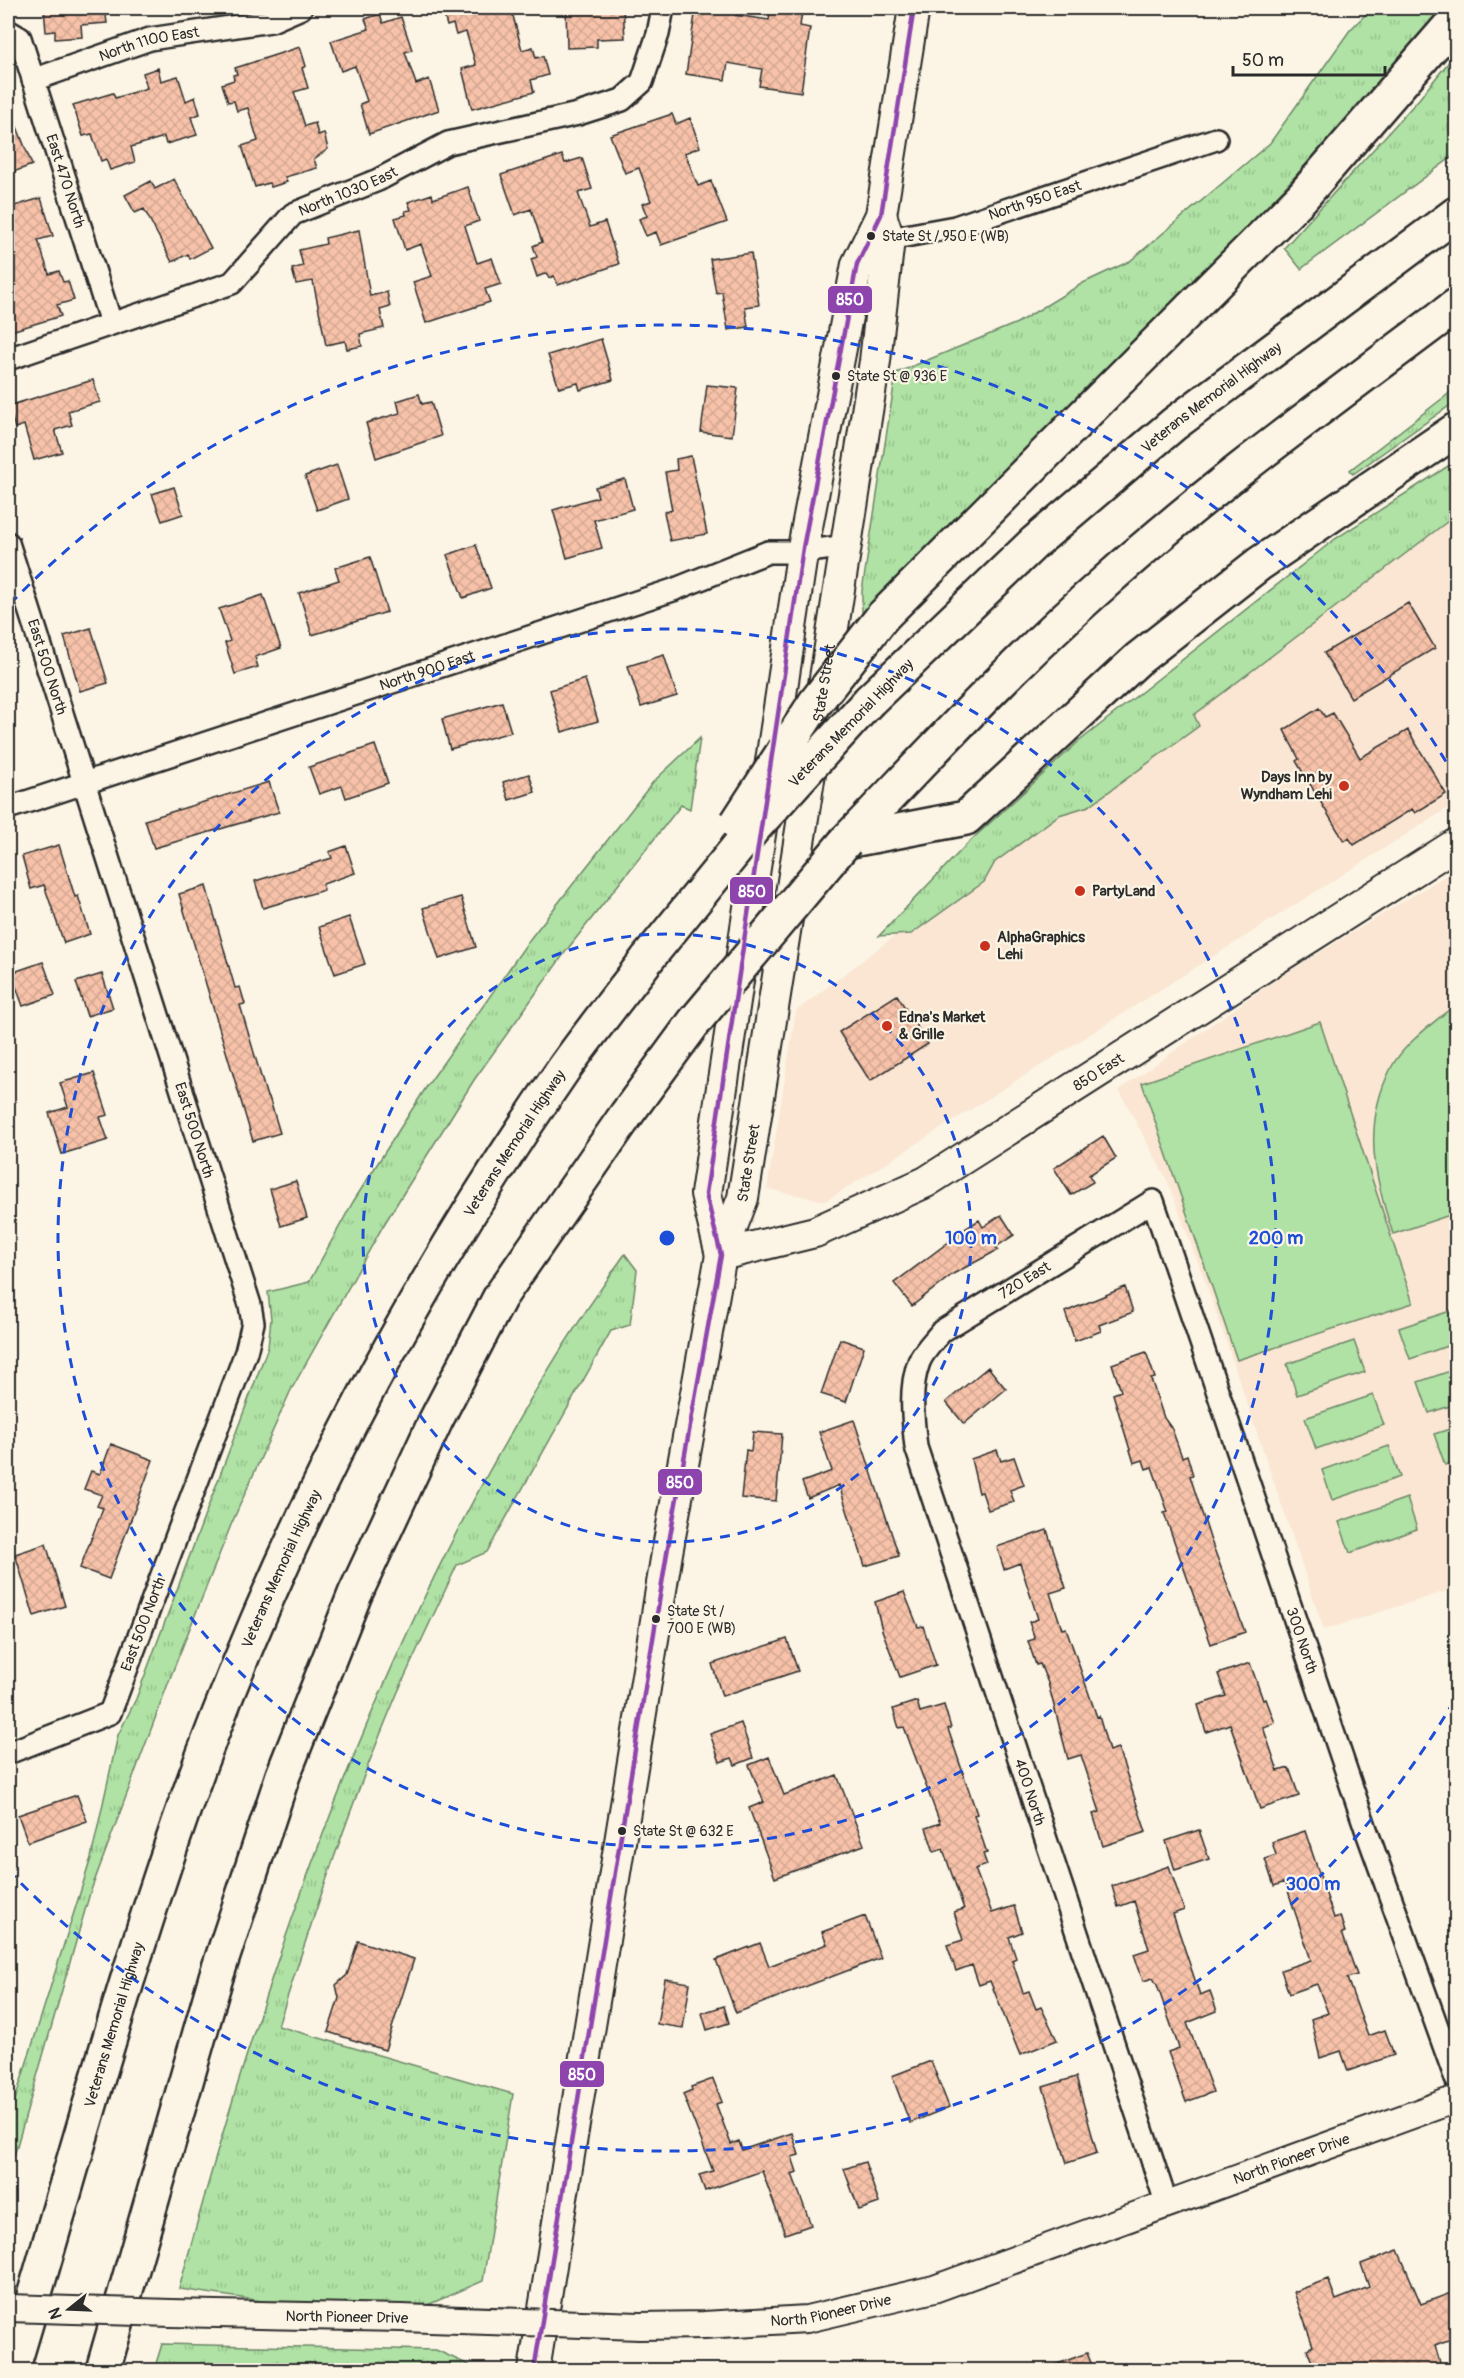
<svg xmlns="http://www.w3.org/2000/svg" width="1464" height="2378" viewBox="0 0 1464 2378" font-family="Pangolin,sans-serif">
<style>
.built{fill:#fae6d3}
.grass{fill:url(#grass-tufts);stroke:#6d8668;stroke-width:1.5}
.park{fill:#afe2a4;stroke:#6d8668;stroke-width:1.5}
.building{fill:url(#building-cross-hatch);stroke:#2b2b2b;stroke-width:1.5}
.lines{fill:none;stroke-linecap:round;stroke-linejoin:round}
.minor-casing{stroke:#2b2b2b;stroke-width:26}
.tertiary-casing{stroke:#2b2b2b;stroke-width:30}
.secondary-casing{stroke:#2b2b2b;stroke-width:34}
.motorway-casing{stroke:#2b2b2b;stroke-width:38}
.minor{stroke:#fcf5e5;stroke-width:21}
.tertiary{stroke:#fcf5e5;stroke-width:26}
.secondary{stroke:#fcf5e5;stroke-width:30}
.motorway{stroke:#fcf5e5;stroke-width:33}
.tertiary-bridge-casing{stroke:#2b2b2b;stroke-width:30;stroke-linecap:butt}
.motorway-bridge-casing{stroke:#2b2b2b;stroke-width:38;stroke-linecap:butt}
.tertiary-bridge{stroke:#fcf5e5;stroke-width:26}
.motorway-bridge{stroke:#fcf5e5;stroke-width:33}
.bus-1-casing{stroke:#fcf5e5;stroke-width:9}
.bus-1{stroke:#8e44ad;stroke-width:4.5}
.ring{fill:none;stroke:#1d4ed8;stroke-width:3;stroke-dasharray:10 8}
.bus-dot{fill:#2b2b2b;stroke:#fcf5e5;stroke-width:2}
.poi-dot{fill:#c8321e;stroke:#fcf5e5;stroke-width:2}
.labels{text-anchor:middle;stroke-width:4.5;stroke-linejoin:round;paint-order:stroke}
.bus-label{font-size:14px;fill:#2b2b2b;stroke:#fcf5e5;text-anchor:start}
.street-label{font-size:15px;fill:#2b2b2b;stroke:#fcf5e5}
.poi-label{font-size:15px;font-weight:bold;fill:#2b2b2b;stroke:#fcf5e5;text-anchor:start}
.centre{fill:#1d4ed8;stroke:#fcf5e5;stroke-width:3}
.ring-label{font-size:18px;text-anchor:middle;font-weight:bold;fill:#1d4ed8;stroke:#fcf5e5;stroke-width:4.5;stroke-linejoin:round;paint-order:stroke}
.line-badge{stroke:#fcf5e5;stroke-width:2}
.badge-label{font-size:16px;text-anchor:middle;font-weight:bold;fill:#fff}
</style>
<defs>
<pattern id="grass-tufts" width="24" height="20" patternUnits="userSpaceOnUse" patternTransform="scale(1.5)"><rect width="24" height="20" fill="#afe2a4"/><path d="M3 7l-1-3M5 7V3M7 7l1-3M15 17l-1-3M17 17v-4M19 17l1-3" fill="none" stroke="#97c28d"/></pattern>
<pattern id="building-cross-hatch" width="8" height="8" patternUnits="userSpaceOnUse" patternTransform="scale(1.5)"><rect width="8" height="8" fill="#f7c2a9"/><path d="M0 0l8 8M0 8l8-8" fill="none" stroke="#d4a792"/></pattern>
</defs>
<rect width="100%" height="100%" fill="#fcf5e5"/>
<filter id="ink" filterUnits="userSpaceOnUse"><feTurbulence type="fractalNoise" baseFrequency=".0167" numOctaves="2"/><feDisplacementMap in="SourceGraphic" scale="12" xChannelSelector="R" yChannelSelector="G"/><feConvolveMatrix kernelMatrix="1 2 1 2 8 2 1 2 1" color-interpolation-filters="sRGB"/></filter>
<g filter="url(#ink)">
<path class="built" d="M1456,509v294l-630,398 -59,-12 29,-178z
M1456,869v719l-132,42 -112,-330 -44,-118 -49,-92 156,-110z"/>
<path class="grass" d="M1372,8h70c-179,216 -380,412 -580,611v-28l34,-218 121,-50 66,-40 47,-22 140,-118 80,-113z
M1456,53v101l-155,115 -17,-21 135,-149z
M1456,388v13l-103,73 -3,-4z
M1456,461v54l-262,200 5,11 -110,80 -30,9 -64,47 -11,20 -73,52 -32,2 89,-93 109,-100 258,-204z
M700,738l-10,71 -9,-4 -115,146 -92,129 -91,146 -93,166 -59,133 -59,148 -82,220 -82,284v-55l83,-264 27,-123 18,-36 132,-352 3,-28 -3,-27 41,-10 44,-80 74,-116 103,-147 123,-157z
M625,1254l12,16 -7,55 -19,6 -124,221 -30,13c-20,43 -41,86 -60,129 -46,108 -83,220 -119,332l235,68 -30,187 -60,26 -161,-6 -83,-12c97,-364 226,-726 446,-1035z
M162,2344l274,6 33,15 -1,5h-314z"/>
<path class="park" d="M1456,1004v209l-63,21c-19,-57 -31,-109 -2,-166 12,-24 45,-47 65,-64z
M1320,1022l93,281 -176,57 -95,-277z
M1456,1309v34l-46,16 -11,-31z
M1354,1341l11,31 -68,23 -10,-31z
M1456,1369v35l-27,9 -11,-31z
M1373,1395l11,30 -68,24 -11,-31z
M1456,1427v34l-11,4 -11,-31z
M1389,1446l11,31 -68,23 -10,-30z
M1407,1498l10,31 -67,24 -11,-31z"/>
<path class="building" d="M44,8h61l2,15 -26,2 1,12 -27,2v-8l-9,1z
M442,8h69l11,42 11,-3 3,11 7,-2 5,19 -17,5 3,12 -62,17 -10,-40 14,-4 -10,-33 -10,3 -3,-11 -6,2z
M566,8h57l2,30 -28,1v8l-30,1z
M696,8h40l-1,7 34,5 2,-12 31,4 -2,14 10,2 -9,64 -42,-6 3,-17 -34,-6 -3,17 -39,-6z
M380,14l3,9 18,-6 11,33 -7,2 11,32 13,-5 10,31 -70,24 -9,-30 7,-3 -12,-35 -14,5 -10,-30 38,-12 -4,-10z
M300,47l6,19 -4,2 6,20 -14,4 11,34 10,-3 3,12 6,-2 4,16 -14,10 3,9 -32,9 2,5 -16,5 -2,-4 -14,4 -13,-41 16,-5 -10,-33 -11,3 -3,-10 -6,1 -6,-18 12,-4 -1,-5 4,-1 -2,-6z
M158,68l3,13 17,-5 8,25 9,-4 5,17 -9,3 6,18 -31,9 -2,-7 -33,10 4,15 -25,8 -4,-11 -5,2 -9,-27 -9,2 -10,-31 40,-12 2,5 32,-10 -4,-15z
M8,104l24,61 -24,9z
M672,114l4,10 14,-6 10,29 -15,6 13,33 13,-5 16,41 -66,23 -5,-13 -10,4 -7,-17 8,-3 -5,-12 9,-3 -12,-33 -14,5 -15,-38z
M562,155l3,8 17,-5 10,31 -14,4 12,34 15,-5 14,42 -61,21 -4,-9 -5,2 -2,-5 -10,4 -6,-18 6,-2 -4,-11 9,-4 -11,-33 -16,6 -14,-40z
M174,179l37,69 -21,11 -2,-5 -16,8 -28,-53 -9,4 -10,-18 26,-14 4,8z
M468,187l11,34 -14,5 12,37 15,-5 9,26 -16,5 5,13 -64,21 -13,-41 19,-6 -11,-32 -16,6 -10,-32 11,-3 -1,-4 6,-1 -3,-8 24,-8 1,5z
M41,198l12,38 -15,4 11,34 10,-3 4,11 5,-1 6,19 -17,5 4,11 -53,16v-124z
M359,230l11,66 17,-4 3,15 -10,3 4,18 -24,6 2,12 -15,3 -2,-8 -19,4 -13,-64 -17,3 -4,-15 11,-3 -4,-16 27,-6 -1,-6z
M751,253l8,52 -14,2 3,20 -20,3 -6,-38 -6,1 -6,-34z
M601,339l12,41 -33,10 -2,-7 -19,5 -11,-33z
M93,380l7,22 -32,9 4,14 -17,5 7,22 -28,8 -10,-35 -9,3 -7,-22z
M707,385l31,3 -6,48 -31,-4z
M419,394l3,10 9,-2 10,34 -65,22 -10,-35 34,-10 -3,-12z
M691,456l16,78 -37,7 -6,-29 8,-2 -7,-38 12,-2 -1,-11z
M337,465l11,34 -31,11 -12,-34z
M625,479l8,30 -39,11 8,28 -35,10 -14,-48 45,-13 -3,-10z
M174,487l9,27 -21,7 -10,-27z
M476,545l15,43 -28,10 -16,-43z
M370,557l17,55 -75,23 -13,-42 40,-13 -4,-12z
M263,595l18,53 -26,9 3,10 -23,7 -10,-31 5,-2 -11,-32z
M1408,603l27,45 -84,50 -27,-45z
M91,628l17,55 -28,8 -16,-55z
M664,655l13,41 -36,11 -13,-41z
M585,679l13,42 -36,11 -12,-42z
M502,702l9,30 -61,17 -8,-30z
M1319,708l6,9 8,-4 27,45 48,-28 38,64 -31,19 -3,-4 -58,36 -5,-7 -5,3 -48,-80 3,-2 -15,-29z
M375,745l13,38 -42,15 -4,-12 -23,8 -10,-27z
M529,774l6,18 -26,8 -6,-18z
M269,782l10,30 -125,36 -9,-28z
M59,845l16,52 3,-1 12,38 -26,9 -20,-58 -13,4 -9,-33z
M346,846l9,27 -32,11 1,6 -61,18 -8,-27 77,-23 -3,-6z
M206,886l29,102 5,-1 5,17 -5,1 27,92h2l11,36 -27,8 -74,-247z
M461,897l15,50 -37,12 -16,-51z
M349,917l16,47 -30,10 -16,-47z
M43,962l12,33 -32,11 -12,-33z
M102,974l11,34 -26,8 -11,-34z
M897,995l31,49 -58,37 -31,-49z
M94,1073l14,42 -8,2 8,23 -46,14 -13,-41 19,-6 -8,-24z
M1103,1136l13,22 -27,17 4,7 -22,13 -17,-27z
M296,1181l11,37 -26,8 -11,-37z
M1001,1215l13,20 -18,12 2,3 -45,24 -41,32 -18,-23 56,-42 -1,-2 30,-19 4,7z
M1125,1287l8,25 -34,13 2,6 -26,10 -10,-29z
M840,1339l24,8 -18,55 -25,-8z
M1146,1352l9,26 -4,1 13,39 8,11 10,28 5,-2 6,20 -3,1 20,62 35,94 -34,12 -47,-131 4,-1 -16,-45 -6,2 -3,-9 -9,3 -21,-69 8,-3 -9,-27z
M988,1367l18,22 -42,35 -18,-22z
M854,1420l45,136 -34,10 -26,-81 -31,13 -6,-16 30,-11 -13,-39z
M753,1432l29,2 -6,67 -35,-3 5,-48 5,1z
M111,1444l42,16 -44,119 -29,-11 23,-60 -6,-2 5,-11 -18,-6 7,-18 9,3z
M997,1450l4,11 13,-4 10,28 -14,5 4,12 -26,8 -6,-18 -3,1 -8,-34z
M1047,1530l19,58 -16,5 12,36 4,-1 31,89 2,-1 10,35 9,-3 28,84 -43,14 -10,-32 7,-2 -19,-57 -13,4 -20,-76 -8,-19 -4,1 -8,-24 7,-2 -6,-17 9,-3 -18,-56 -16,6 -7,-22z
M46,1544l19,62 -31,10 -19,-62z
M904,1592l14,35 5,-1 13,39 -36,12 -18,-47 -7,-28z
M787,1639l11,32 -76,25 -10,-32z
M1250,1663l13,37 3,-1 9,24 -12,4 15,44 11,-3 10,28 -39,13 -30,-85 -24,8 -8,-27 28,-9 -8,-22z
M917,1701l3,11 24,-7 7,23 -3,1 29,85 -3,1 13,38 -4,1 4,11 -12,4 17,44 22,-7 8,26 -13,5 7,21 -4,2 11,33 6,-2 7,18 5,-2 16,33 -37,15 -30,-74 -11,4 -7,-20 -16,6 -9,-26 16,-5 -9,-28 10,-3 -21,-60 -9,3 -8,-24 14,-5 -36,-96 -5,1 -6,-19z
M741,1723l12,35 -18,7 -3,-7 -12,4 -10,-28z
M769,1757l15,38 53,-20 27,70 -89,33 -26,-70 15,-6 -15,-37z
M77,1795l10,26 -59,21 -10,-27z
M1199,1830l10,29 -34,11 -9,-29z
M1305,1831l29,87 6,-2 5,16 -3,1 15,42 -10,3 21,58 17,-6 9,25 -46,16 -7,-20 -21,7 -9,-39 17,-6 -11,-29 -28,10 -8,-24 30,-10 -26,-78 -11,4 -9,-27 11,-4 -4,-13z
M1169,1866l15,44 -11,4 27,81 10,-4 7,20 -30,12 26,69 -27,10 -18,-50 11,-4 -22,-63 -4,-7 -10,3 -9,-27 15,-5 -15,-48 -16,6 -6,-21z
M865,1916l16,42 -145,55 -20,-53 44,-17 9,23 58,-22 -5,-12z
M358,1941l56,18 -29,91 -57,-18 11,-34 -3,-13 11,-10z
M665,1979l25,4 -7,45 -26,-4z
M724,2006l5,17 -22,7 -5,-17z
M931,2061l18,46 -39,16 -18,-47z
M1076,2077l21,76 -30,10 -24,-76z
M713,2079l9,23 -6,2 15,40 8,-3 3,9 50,-17 7,22 -7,2 5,15 -5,2 19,51 -26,9 -23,-63 -57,20 -6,-16 14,-4 -30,-77 9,-4 -1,-3z
M865,2162l14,41 -20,7 -15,-41z
M1398,2250l23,54 35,-13v46l-21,8 7,25h-127l-8,-21 6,-3 -19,-54 34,-13 8,21 33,-13 -8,-23z
M1087,2353l7,17h-50v-1z"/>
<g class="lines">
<defs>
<g id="minor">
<path id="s1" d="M8,31l12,7 91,285"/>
<path id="s2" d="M33,80l117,-41 121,-18 30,-13"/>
<path id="s3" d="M879,247l10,-8 66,-12 261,-88"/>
<path id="s4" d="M8,359l224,-76 61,-69 85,-34 70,-37 130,-29 44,-14 20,-18 16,-48 5,-26"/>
<path id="s5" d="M8,543l242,762 3,18 -7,29 -136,361 -102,40"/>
<path id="s6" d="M8,808l665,-218 95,-38h34l45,-6"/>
<path id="s7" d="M1167,2205l-251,-758c-3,-27 -7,-59 3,-85 4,-11 16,-22 23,-31l211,-130 214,631 89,247"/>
</g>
<g id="tertiary">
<path d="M171,2313l230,5"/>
<path id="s8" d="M640,2326l64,-1 103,-6 127,-30 522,-190"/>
</g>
<g id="secondary">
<path d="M721,1255l-15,-61 97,-646 54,-284 24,-49 33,-207"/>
<path id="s9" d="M721,1255l94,-23 111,-50 530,-338"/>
<path id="s10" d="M534,2370l133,-817 54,-298 22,-57 132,-837 14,-122 -8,-24"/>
</g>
<g id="motorway">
<path d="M883,616l419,-419 154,-178"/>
<path id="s11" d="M869,701l166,-159 139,-118 282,-210"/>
<path d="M846,841c84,-87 166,-177 257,-257 111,-100 234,-188 353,-278"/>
<path d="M846,841l120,-23 172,-159 121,-95 197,-134"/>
<path id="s12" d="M12,2370c61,-202 115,-408 188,-606 91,-245 214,-480 363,-694 27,-38 57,-75 85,-112"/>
<path d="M103,2370l113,-393 67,-202 72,-181 81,-174 64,-123 126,-182"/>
</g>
</defs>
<use href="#minor" class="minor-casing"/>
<use href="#tertiary" class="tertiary-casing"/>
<use href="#secondary" class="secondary-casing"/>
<use href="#motorway" class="motorway-casing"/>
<use href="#minor" class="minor"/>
<use href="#tertiary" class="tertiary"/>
<use href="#secondary" class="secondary"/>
<use href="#motorway" class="motorway"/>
<defs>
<path id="tertiary-bridge" d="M8,2308l163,5
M401,2318l239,8"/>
<path id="motorway-bridge" d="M737,823l78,-120 68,-87
M648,958l104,-128 117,-129
M626,1115l69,-94 151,-180"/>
</defs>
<use href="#tertiary-bridge" class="tertiary-bridge-casing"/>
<use href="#motorway-bridge" class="motorway-bridge-casing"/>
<use href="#tertiary-bridge" class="tertiary-bridge"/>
<use href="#motorway-bridge" class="motorway-bridge"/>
<defs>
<path id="bus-1" d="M534,2370l133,-817 54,-298 -15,-61 97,-646 54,-284 24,-49 33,-207"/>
</defs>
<use href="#bus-1" class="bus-1-casing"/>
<use href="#bus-1" class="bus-1"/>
</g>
</g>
<g class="ring">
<circle cx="667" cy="1238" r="304"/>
<circle cx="667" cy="1238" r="609"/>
<path d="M1454 1701A913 913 0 0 1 10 1872M10 604A913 913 0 0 1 1454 775"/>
</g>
<g class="bus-dot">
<circle cx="871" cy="236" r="5"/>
<circle cx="836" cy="376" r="5"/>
<circle cx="656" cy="1619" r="5"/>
<circle cx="622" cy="1831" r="5"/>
</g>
<g class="poi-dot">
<circle cx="1344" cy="786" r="6"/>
<circle cx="1080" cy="891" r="6"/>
<circle cx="985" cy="946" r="6"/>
<circle cx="887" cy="1026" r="6"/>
</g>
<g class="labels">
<g class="bus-label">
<text x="882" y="241">State St / 950 E (WB)</text>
<text x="847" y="381">State St @ 936 E</text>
<text x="667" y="1616">State St /<tspan x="667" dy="17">700 E (WB)</tspan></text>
<text x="633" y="1836">State St @ 632 E</text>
</g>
<g class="street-label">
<text dy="5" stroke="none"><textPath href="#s2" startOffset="122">North 1100 East</textPath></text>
<text dy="5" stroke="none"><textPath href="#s1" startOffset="164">East 470 North</textPath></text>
<text dy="5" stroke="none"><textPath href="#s4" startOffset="388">North 1030 East</textPath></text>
<text dy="5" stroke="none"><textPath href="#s3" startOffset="164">North 950 East</textPath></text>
<text dy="5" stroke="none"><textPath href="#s11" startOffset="458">Veterans Memorial Highway</textPath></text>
<text dy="5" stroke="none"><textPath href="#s5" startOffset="130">East 500 North</textPath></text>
<text dy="5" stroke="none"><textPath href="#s6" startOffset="441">North 900 East</textPath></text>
<text dy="5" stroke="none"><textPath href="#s10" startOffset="1713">State Street</textPath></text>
<text transform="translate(851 723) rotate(-46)" y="5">Veterans Memorial Highway</text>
<text dy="5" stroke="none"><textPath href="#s9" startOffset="423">850 East</textPath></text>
<text dy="5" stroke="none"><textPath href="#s5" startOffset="616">East 500 North</textPath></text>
<text dy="5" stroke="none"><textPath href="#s12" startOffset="1332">Veterans Memorial Highway</textPath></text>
<text dy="5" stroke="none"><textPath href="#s10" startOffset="1227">State Street</textPath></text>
<text dy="5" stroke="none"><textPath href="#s7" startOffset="1020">720 East</textPath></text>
<text dy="5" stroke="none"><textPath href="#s12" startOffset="846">Veterans Memorial Highway</textPath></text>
<text transform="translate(143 1624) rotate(-69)" y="5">East 500 North</text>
<text dy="5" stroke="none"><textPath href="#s7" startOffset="1635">300 North</textPath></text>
<text transform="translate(1030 1792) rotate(72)" y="5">400 North</text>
<text dy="5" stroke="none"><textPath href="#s12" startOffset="360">Veterans Memorial Highway</textPath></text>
<text dy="5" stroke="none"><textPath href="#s8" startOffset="678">North Pioneer Drive</textPath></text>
<text dy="5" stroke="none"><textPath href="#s8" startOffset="192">North Pioneer Drive</textPath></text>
<text transform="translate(347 2317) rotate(1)" y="5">North Pioneer Drive</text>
</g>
<g class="poi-label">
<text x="1332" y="782" text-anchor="end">Days Inn by<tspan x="1332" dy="17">Wyndham Lehi</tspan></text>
<text x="1092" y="896">PartyLand</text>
<text x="997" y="942">AlphaGraphics<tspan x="997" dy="17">Lehi</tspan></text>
<text x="899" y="1022">Edna's Market<tspan x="899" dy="17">&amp; Grille</tspan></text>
</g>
</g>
<circle cx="667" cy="1238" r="9" class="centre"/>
<g class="ring-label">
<text x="971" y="1244">100 m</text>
<text x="1276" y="1244">200 m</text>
<text x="1313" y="1890">300 m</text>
</g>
<g class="line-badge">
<rect x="827" y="285" width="46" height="29" rx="6" fill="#8e44ad"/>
<rect x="729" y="876" width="45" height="29" rx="6" fill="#8e44ad"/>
<rect x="657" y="1468" width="46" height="28" rx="6" fill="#8e44ad"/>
<rect x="559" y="2060" width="46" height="28" rx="6" fill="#8e44ad"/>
</g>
<g class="badge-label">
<text x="850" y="305">850</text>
<text x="752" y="897">850</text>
<text x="680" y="1488">850</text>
<text x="582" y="2080">850</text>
</g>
<rect width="1464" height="2378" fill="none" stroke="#fcf5e5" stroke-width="30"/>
<rect x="15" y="15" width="1434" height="2348" fill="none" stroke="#2b2b2b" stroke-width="2" filter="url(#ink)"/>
<g transform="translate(69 2309) rotate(252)" stroke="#fcf5e5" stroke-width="4.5" paint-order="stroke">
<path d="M0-4.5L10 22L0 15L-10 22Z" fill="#2b2b2b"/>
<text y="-9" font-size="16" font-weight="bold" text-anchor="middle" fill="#2b2b2b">N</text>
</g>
<path d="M1233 66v9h152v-9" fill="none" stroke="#2b2b2b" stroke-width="3"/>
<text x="1242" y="66" font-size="18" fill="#2b2b2b" stroke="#fcf5e5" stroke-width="4.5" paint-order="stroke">50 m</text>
</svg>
